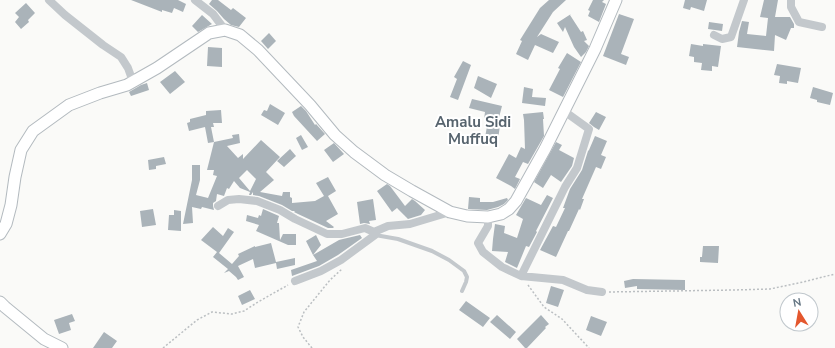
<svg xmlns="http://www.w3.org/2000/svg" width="835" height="348" viewBox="0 0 835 348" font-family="'Nunito Sans',sans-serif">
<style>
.building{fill:#aab3b9;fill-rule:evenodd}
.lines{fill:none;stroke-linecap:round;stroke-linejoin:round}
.secondary-casing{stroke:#b3babf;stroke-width:13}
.path{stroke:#bbbfc2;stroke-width:1.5;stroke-dasharray:2 2;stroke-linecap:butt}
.lane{stroke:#c3c8cc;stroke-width:4}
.street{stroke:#c3c8cc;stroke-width:8}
.secondary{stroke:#fff;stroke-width:11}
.labels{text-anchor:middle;stroke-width:4;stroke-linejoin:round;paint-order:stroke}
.district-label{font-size:15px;font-weight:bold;fill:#57646e;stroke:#fff}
</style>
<rect width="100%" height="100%" fill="#fafaf8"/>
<path class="building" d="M131,0h47l8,4 -3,8 -9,-4 -2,5 -10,-3v2z
M212,0h6l13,10 2,-2 13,10 -7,9 -8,-2 -7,-6 -7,-8 -8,-7z
M549,0h17l-13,12 -16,25 4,-3 18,8 -6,11 -18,-8 -7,15 -12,-6 6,-13 -2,-1 20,-32z
M593,0h11l-2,2 4,2 -7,18 -11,-6 2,-5 -2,-1z
M685,0h22l-3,11 -13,-4 -1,3 -7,-2z
M764,0h14l-3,17h15l4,7v4h-3l-5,12 -11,-5 -1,16 -37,-4 2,-15 3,-11 7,1 -2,12 19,2 2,-18 -8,-1z
M26,3l9,10 -7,7 1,2 -8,7 -6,-7 4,-5 -4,-4z
M571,14l-1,1 11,17 2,-1 4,9 -3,1 5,5 -3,6 -5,5 -7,-10 -9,-20 -2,5 -6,-9z
M619,14l15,5 -13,35 8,3 -3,8 -23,-9z
M202,15l10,9 -14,8 -6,-6z
M709,22l14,2 -1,7 -14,-2z
M269,33l7,8 -8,8 -7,-8z
M691,44l12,2v-2l18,2 -3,21 -6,-1v5l-11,-1 1,-7 -8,-1v-5l-5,-1z
M208,47l14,1v19l-15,-1z
M567,53l14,9 -18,35 -14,-7 11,-21 -2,-1z
M463,61l8,4 -13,35 -8,-3 7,-18 -3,-2z
M777,64l24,4 -3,15 -11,-2v3l-8,-1 1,-7 -6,-1z
M175,71l10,11 -15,12 -10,-12z
M478,76l19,8 -6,14 -17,-10z
M147,83l2,7 -18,6 -2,-4 12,-7z
M524,87l9,2 -1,8 14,1 -1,8 -23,-3z
M813,87l20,6 -3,12 -13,-3v-2l-7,-2z
M472,99l30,7 -5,19h3l-2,15 -13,-2 3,-18 -4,-1 1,-7 -16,-4z
M270,104l15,9 -7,12 -17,-10 3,-5 3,1z
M301,106l5,5 9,14 1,-1 9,10 -8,7 -23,-25 -2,-4z
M221,110l1,13h-9l1,4h-3l3,15 19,-4 -1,-3 7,-1 1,9 -13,3 11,12 5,-4v5l18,-19 19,17 -14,15 8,8 -14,12 22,4 1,-4h7v5l2,1v5l23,-2 9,-5 -8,-13 12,-6 8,14 -8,5 10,18 -12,7 8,6 -1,1h-5l-30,-14 -4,-2 1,-1h-3l-10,-6 -23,-9 -6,-1v-3l-2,3h-2l1,-3 -10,-4 -6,-7 -5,8 -2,-1 -3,8 -7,-2 -1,7 -3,2v3l1,4 -12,-3 -1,2 -9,-2 1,16 -10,1 9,-44v-15h8v15l-4,15 12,3 9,-22 -4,-1 1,-5h-7l7,-28 -6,1 -3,-16 -16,4 -2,-8 3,-1v-3l16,-4v-4zM247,170l9,9 -6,12 -11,-13z
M543,112l1,7h-1l1,17 -16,28 -5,-2 -8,15 5,2 -5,10 -4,-3 -15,-8 13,-24 7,4 5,-11 4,2 -1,-29 -1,-6z
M596,112l10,5 -7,13 -5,-3 -5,-4z
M301,135l7,12 -6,3 -6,-12z
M595,136l12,5 -6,14 5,2 -5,12 -5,-2 -14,32h2l-4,11 -1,-1 -10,22h-1l-12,26 -16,-7 13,-24 3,1 9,-19h-2l7,-19 12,-19 6,-19 1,-1z
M556,142l6,3 -3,5 15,8 -2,8 -11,16 -10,-7 -8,13 -9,-6z
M334,143l10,11 -11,8 -9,-12z
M290,149l6,7 -12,11 -7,-6z
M164,157l2,7 -10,2v3l-7,1 -1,-10z
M387,184l3,2 15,20 7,-7 3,2 10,9 -4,5 -13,4 -11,-11 -5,4 -15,-21z
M547,195l6,3 -17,33 1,1 -8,15 -3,-1 -9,22 -12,-6 3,-10 -16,-1 1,-12 2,-15 10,2 -1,7 13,5 6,-19 -7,-4 10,-17 15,7z
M469,197l11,1v4h13l14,-4 1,2 -4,4 -6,3 -11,3 -19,-1z
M373,199l3,21 -7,1 1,3 -6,-1 -4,1 -3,-22z
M153,209l3,16 -14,2 -2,-16z
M263,209l16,7 -2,7h2l1,17 3,-6h13v11h-8l-32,-14 3,-6 -13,-4 1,-6 11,3 1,-3 2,1z
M174,210l7,1v20l-13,-1 1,-15h5z
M213,227l10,9 5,-8 6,4 -15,21 13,11 7,-8 -1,-2 17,-8v1l16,-4 5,19 19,-4v7l-18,4 -1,-6 -21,5 -2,-9 -15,7 6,11 -6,3 -2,-3 -7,-6 -5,2 4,-4 -15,-12 4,-5 -16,-12z
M316,235l5,10 -8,10 -7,-14z
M360,235l2,3 -24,17 -19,11 -27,10 -1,-6 26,-9 -4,-6 26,-15 4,-1z
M703,246h16l-1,17 -18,-1v-5h2z
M633,279l52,1v10l-48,-1v-3l-12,2 -1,-7z
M551,286l13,4 -6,17 -12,-4z
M250,290l5,9 -13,6 -4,-9z
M466,301l24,17 -7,9 -24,-17z
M72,314l3,7 -6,2 2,7 -12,4 -5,-14z
M497,315l19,17 -6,7 -20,-17z
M541,315l8,9 -4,3 1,1 -19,20h-2l-8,-9z
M591,316l16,6 -6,14 -15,-6z
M104,332l13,9 -5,7h-19z"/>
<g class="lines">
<defs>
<path id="secondary" d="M0,234l6,-10 5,-19 4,-28 6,-27 12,-19 36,-26 31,-12 27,-8 30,-17 52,-35 16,-3 15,5 18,15 52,55 25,30 19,17 31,23 27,16 38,21 17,4 21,1 13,-3 8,-5 7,-8 29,-52 50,-100 21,-49
M0,302l5,5 39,32 18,9"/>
</defs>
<use href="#secondary" class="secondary-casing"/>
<path class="path" d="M528,285l16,22 18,12 27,29
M609,292l125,-2 36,-1 33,-7 32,-8
M163,348l34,-28 15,-8 20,2 12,-3 14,-9 30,-17
M312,348l-9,-11 -5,-10 6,-15 26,-32 12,-11"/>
<path class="lane" d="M375,235l23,4 34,12 17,9 15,11 3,6 -1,5 -4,9"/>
<path class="street" d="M49,0l16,15 38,30 18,12 7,11 5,14
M195,0l18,14 12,16
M791,0v7l8,15 23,5
M714,35l8,4 9,-2 13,-37
M218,206l10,-6 11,-1 18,2 23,9 15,9 32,15h15l23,-6 9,4
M488,217v9l-10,17 5,9 19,15 19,9 44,-89 12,-19 12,-39 -25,-18
M521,276l42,4 24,10 15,2
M295,281l26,-10 20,-11 34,-25 -1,-3 14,-6 22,-2 40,-12"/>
<use href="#secondary" class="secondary"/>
</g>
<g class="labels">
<g class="district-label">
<text x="473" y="127">Amalu Sidi<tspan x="473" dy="17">Muffuq</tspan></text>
</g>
</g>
<g transform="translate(799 312) rotate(349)"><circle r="19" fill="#ffffff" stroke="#c1c8cd"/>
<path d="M0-3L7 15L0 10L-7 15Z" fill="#e4572e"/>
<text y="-6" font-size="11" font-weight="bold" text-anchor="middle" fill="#657683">N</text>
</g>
</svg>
